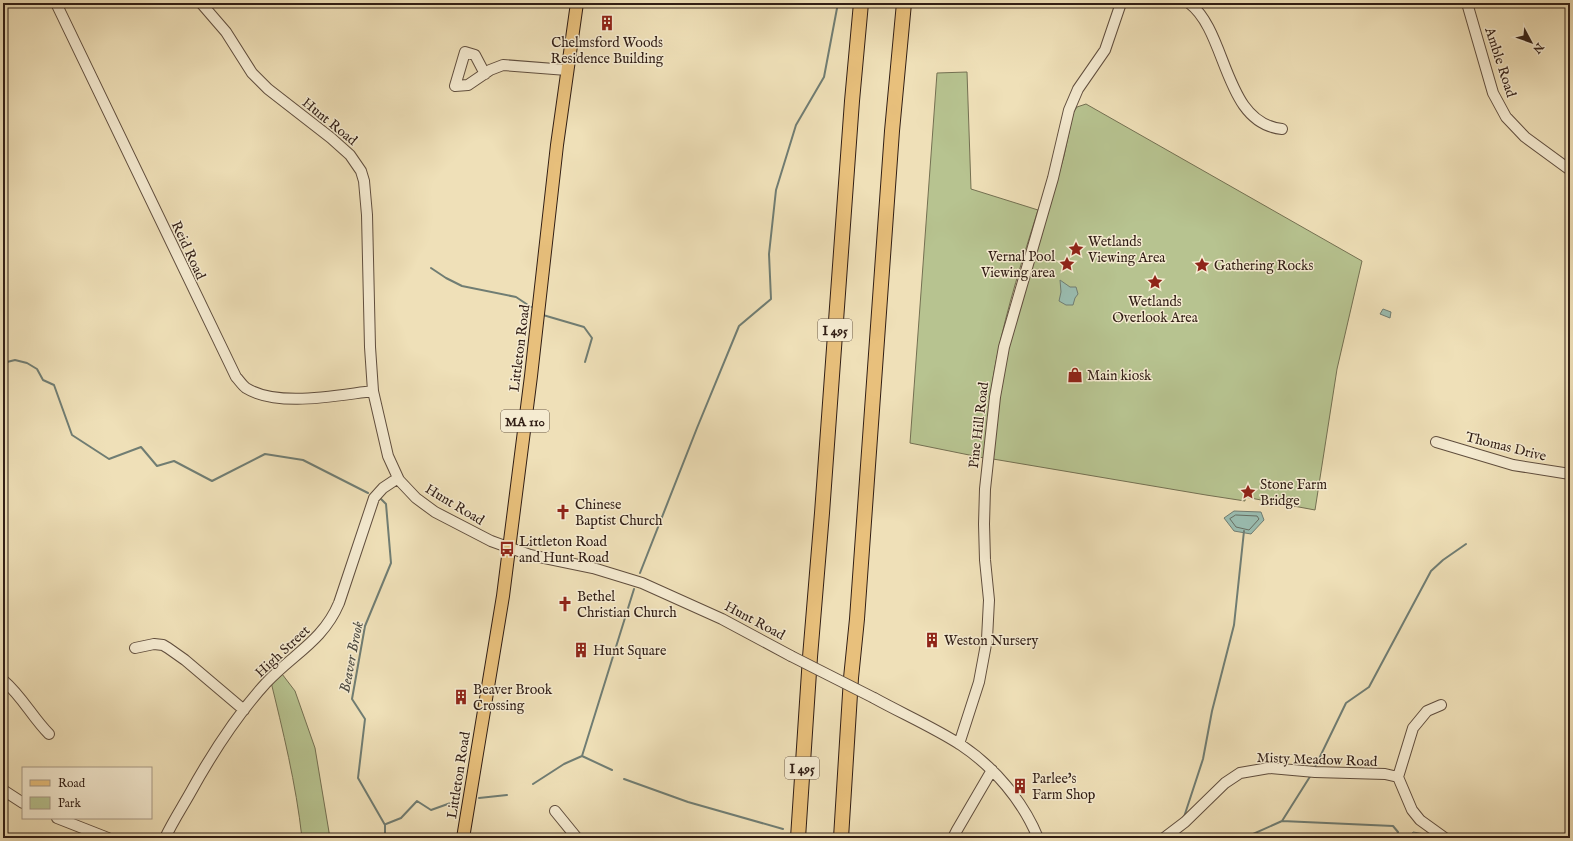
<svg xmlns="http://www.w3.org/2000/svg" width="1573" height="841" viewBox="0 0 1573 841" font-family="'IM FELL English',serif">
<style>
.green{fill:#b7c390;stroke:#747052}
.water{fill:#9abdb1;stroke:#707d73}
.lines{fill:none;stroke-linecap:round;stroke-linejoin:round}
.shore{stroke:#666e63;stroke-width:1}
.stream{stroke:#707d73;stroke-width:2}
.minor-casing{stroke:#604e3e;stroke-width:12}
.major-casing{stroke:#311e15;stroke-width:14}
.highway-casing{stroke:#311e15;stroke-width:16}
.minor{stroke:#f5ebd1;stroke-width:10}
.major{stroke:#e8c07c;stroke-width:12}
.highway{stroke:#e8c07c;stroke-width:14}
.minor-bridge-casing{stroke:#604e3e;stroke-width:12;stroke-linecap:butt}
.minor-bridge{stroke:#f5ebd1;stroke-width:10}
.labels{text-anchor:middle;stroke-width:3;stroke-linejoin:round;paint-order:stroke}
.shield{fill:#f5ebd1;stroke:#6c5c4d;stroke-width:1}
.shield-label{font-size:13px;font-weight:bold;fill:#311e15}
.poi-label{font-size:14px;fill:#311e15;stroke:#f5ebd1;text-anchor:start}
.street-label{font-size:14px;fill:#311e15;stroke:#f5ebd1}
.water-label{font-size:15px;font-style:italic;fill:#504e44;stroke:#f5ebd1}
</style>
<rect width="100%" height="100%" fill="#efe0b8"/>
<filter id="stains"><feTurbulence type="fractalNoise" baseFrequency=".005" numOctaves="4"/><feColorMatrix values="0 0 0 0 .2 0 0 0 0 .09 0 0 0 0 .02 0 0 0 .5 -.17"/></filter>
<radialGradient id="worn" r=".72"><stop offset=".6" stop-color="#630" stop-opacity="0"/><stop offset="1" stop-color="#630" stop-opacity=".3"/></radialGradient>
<path class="green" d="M967,72l4,117 67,21c-15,48 -31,97 -41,147 -7,33 -10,67 -13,101l-74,-15 27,-370z
M1086,104l276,157 -25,108 -22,141 -70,-13v4l-39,-6 -213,-36 6,-57 7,-46 58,-200 9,-43 4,-6z
M279,670l16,21 20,57 15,90h-28c-6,-54 -19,-107 -32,-160z"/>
<path class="water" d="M1060,280l10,7h6l2,7 -3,4 -2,7h-7l-7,-4 2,-9z
M1383,309l8,3 -1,6 -10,-4z
M1234,511l27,1 3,8 -13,14 -17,-3 -10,-13z
M1413,832l12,2 10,4h-26z"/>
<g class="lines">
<path class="shore" d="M1236,515l21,1 2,3 -10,11 -13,-3 -6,-8z"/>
<path class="stream" d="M431,268l15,10 16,8 54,11 15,10
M543,315l41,12 8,11 -7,24
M3,363l12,-3 12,3 10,6 6,11 11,5 18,50 37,24 32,-12 16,19 17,-5 38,20 53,-27 38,6 65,33
M381,499l5,5 5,59 -26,63 -13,73 13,20 -7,59 27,47v13
M640,573l57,-145 42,-102 32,-27 -2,-45 7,-64 20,-65 28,-48 14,-74
M582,756l52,-167
M1314,769l32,-66 23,-16 62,-116 12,-11 23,-16
M624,779l64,23 95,27
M533,784l31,-20 18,-8 30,14
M479,798l28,-3
M1184,817l19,-58 9,-48 22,-86 10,-94
M1282,821l29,-46
M386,824l15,-6 16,-17 14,9 28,-10
M1177,838l2,-6
M1244,838l38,-17 111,5 5,6 -1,6
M1567,838l3,-8"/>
<defs>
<path id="minor" d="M56,3l180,374c3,3 6,8 10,11 32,20 92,7 127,3
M201,3l25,29 26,41 16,16 63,49 19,17 11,16 3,10 3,34 3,132 3,44 15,65 11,24 17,18 19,14 56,29 39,14 63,13 49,15 80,36 69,37
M1189,3c39,29 34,120 93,126
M1467,3l26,90 13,24 19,20 45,33
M485,74l-10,-19 -10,-3 -10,34 13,-1 22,-15 13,-5 64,5
M1436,442l77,23 57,9
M135,648l19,-4 9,1 5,3 17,12 59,50
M3,680c19,16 29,37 46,54
M874,698c29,16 59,29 87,47 33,22 62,56 77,93
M959,744l20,-62 8,-43 2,-39 -4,-40 -1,-36 1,-35 10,-92 9,-50 49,-169 16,-68 9,-21 27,-39 16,-47
M1398,777l14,33 8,10 25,18
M3,790l20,13
M555,811l22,27
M57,818l51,20
M165,838c7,-15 16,-29 24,-43 22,-40 46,-78 77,-112 27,-29 57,-42 73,-80l35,-105 9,-10 15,-10
M953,838l4,-8 35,-60
M1164,838l21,-16 40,-39 15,-10 29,-5 46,4 70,2 13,3 15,-49 14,-17 14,-6"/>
<path id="major" d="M463,838l40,-242 28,-220 26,-231 20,-142"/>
<path id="highway" d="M798,838l12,-181 12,-144 30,-412 9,-98
M841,838l10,-160 6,-59 35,-488 12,-128"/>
</defs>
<use href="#minor" class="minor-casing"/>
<use href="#major" class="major-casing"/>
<use href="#highway" class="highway-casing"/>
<use href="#minor" class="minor"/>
<use href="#major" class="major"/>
<use href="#highway" class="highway"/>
<defs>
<path id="minor-bridge" d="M791,656l83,42"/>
</defs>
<use href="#minor-bridge" class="minor-bridge-casing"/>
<use href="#minor-bridge" class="minor-bridge"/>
</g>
<defs>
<symbol id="building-bare" viewBox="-9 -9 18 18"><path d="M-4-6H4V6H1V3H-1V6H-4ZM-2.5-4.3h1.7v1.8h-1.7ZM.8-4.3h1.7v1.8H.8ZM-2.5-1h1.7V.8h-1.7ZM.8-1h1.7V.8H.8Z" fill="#8f2418" stroke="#f5ebd1" stroke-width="2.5" paint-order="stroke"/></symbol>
<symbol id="sight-bare" viewBox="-9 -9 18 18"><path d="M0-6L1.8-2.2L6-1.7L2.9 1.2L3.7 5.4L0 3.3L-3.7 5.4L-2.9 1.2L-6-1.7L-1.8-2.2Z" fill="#8f2418" stroke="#f5ebd1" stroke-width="2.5" paint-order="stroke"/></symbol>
<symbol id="shop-bare" viewBox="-9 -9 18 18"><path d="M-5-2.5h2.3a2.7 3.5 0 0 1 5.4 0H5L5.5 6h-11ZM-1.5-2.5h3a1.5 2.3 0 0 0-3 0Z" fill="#8f2418" stroke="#f5ebd1" stroke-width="2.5" paint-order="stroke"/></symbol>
<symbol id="church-bare" viewBox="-9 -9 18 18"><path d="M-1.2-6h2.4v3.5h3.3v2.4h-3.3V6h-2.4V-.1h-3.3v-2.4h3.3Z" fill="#8f2418" stroke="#f5ebd1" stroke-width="2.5" paint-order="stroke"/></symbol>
<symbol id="bus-bare" viewBox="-9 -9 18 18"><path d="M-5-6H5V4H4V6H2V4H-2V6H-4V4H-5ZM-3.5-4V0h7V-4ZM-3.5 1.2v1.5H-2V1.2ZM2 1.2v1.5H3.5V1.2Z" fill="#8f2418" stroke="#f5ebd1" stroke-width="2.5" paint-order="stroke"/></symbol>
</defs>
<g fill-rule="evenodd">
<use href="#building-bare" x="596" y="12" width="22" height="22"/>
<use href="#sight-bare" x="1065" y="238" width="22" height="22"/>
<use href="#sight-bare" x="1056" y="253" width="22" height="22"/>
<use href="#sight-bare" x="1191" y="254" width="22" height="22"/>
<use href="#sight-bare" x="1144" y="271" width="22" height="22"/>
<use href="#shop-bare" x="1064" y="364" width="22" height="22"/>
<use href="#sight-bare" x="1237" y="481" width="22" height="22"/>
<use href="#church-bare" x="552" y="501" width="22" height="22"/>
<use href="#bus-bare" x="496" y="538" width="22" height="22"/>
<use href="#church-bare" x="554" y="593" width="22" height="22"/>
<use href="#building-bare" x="921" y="629" width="22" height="22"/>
<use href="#building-bare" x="570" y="639" width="22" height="22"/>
<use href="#building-bare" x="450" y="686" width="22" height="22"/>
<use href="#building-bare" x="1009" y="775" width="22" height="22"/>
</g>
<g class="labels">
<g class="shield">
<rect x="818" y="319" width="34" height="22" rx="3"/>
<rect x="501" y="410" width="48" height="22" rx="3"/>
<rect x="785" y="757" width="34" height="22" rx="3"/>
</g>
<g class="shield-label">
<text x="835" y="335">I 495</text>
<text x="525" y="426">MA 110</text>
<text x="802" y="773">I 495</text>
</g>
<g class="poi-label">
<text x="607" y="47" text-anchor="middle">Chelmsford Woods<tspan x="607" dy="16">Residence Building</tspan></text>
<text x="1088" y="246">Wetlands<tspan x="1088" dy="16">Viewing Area</tspan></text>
<text x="1055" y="261" text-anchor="end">Vernal Pool<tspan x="1055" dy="16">Viewing area</tspan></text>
<text x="1214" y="270">Gathering Rocks</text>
<text x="1155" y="306" text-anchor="middle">Wetlands<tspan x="1155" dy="16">Overlook Area</tspan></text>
<text x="1087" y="380">Main kiosk</text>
<text x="1260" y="489">Stone Farm<tspan x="1260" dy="16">Bridge</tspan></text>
<text x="575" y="509">Chinese<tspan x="575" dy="16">Baptist Church</tspan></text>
<text x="519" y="546">Littleton Road<tspan x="519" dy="16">and Hunt Road</tspan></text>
<text x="577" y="601">Bethel<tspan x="577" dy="16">Christian Church</tspan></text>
<text x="944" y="645">Weston Nursery</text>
<text x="593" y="655">Hunt Square</text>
<text x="473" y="694">Beaver Brook<tspan x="473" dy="16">Crossing</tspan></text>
<text x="1032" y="783">Parlee's<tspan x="1032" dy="16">Farm Shop</tspan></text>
</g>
<g class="street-label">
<text transform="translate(1501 62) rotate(72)" y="5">Amble Road</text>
<text transform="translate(330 121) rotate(39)" y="5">Hunt Road</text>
<text transform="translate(189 250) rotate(65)" y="5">Reid Road</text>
<text transform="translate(519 348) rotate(-83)" y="5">Littleton Road</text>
<text transform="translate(978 425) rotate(-83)" y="5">Pine Hill Road</text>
<text transform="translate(1506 446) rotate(14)" y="5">Thomas Drive</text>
<text transform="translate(455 504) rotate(31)" y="5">Hunt Road</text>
<text transform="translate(755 620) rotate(28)" y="5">Hunt Road</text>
<text transform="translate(282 651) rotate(-43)" y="5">High Street</text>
<text transform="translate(1317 759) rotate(2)" y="5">Misty Meadow Road</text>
<text transform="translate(458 775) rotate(-81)" y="5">Littleton Road</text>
</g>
<g class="water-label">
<text transform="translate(351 657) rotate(-79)" y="5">Beaver Brook</text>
</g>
</g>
<rect width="1573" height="841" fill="none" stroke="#efe0b8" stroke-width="16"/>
<rect x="4" y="4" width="1565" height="833" fill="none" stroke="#311e15" stroke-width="2"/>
<rect x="8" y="8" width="1557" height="825" fill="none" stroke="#311e15"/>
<rect x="22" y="767" width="130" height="52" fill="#f5ebd1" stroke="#a79986"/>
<rect x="30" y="780" width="20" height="6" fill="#e8c07c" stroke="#a79986"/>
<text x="58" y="787" font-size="12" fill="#311e15">Road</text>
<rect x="30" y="797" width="20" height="12" fill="#b7c390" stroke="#a79986"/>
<text x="58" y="807" font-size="12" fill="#311e15">Park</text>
<g transform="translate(1531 42) rotate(131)" stroke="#f5ebd1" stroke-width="3" paint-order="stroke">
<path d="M0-3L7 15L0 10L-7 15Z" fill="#311e15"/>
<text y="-6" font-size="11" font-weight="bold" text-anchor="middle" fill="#311e15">N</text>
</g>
<rect width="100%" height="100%" filter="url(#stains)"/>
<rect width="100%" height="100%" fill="url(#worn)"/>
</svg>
